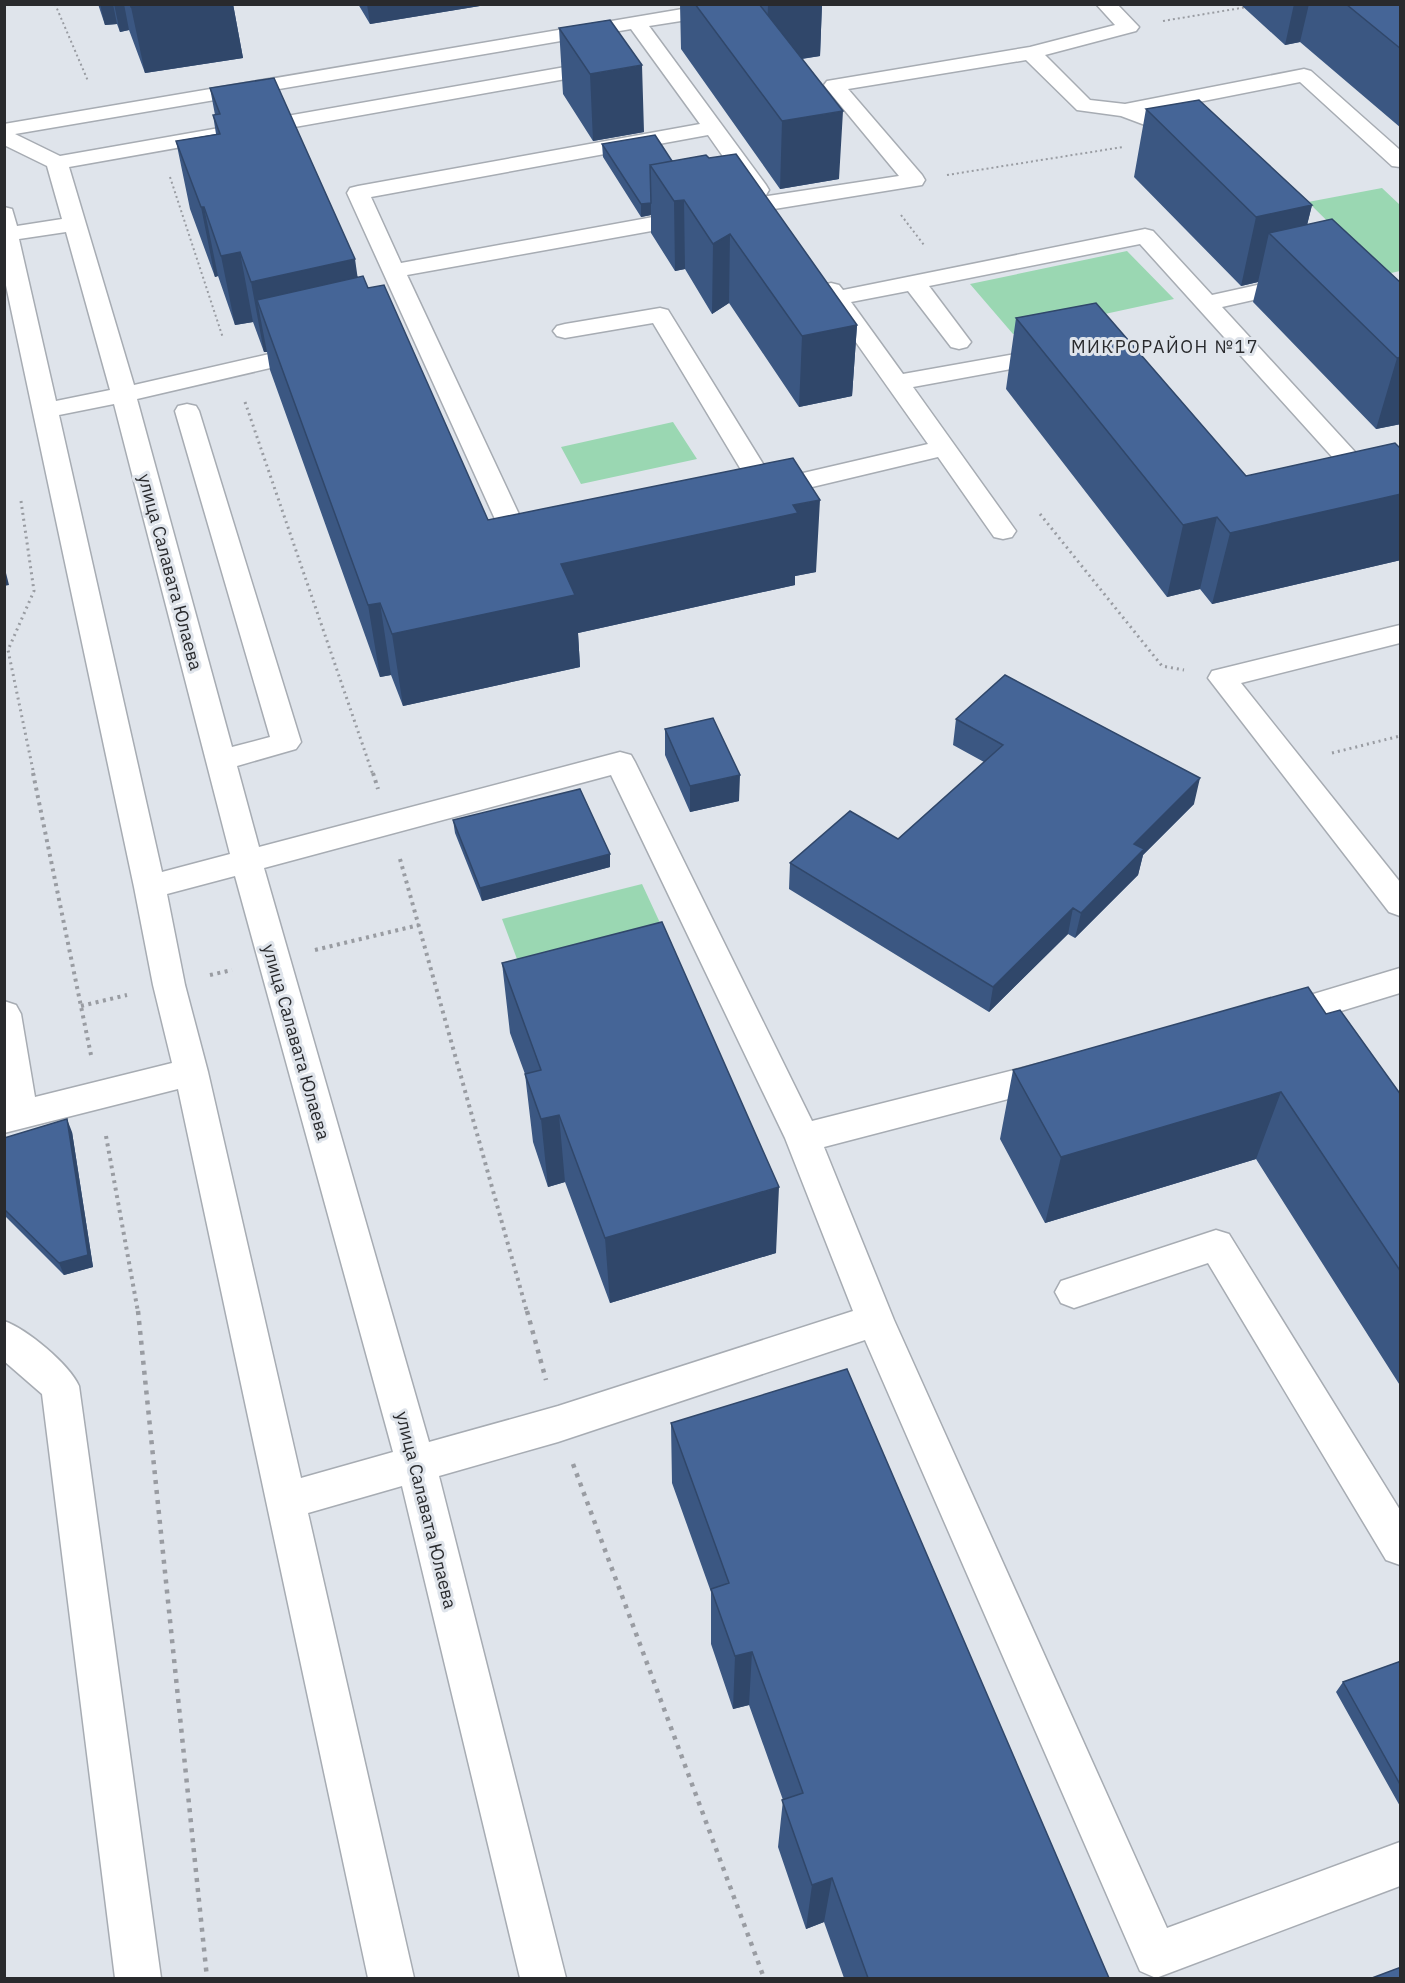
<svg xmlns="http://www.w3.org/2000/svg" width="1405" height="1983" viewBox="0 0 1405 1983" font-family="'IBM Plex Sans',sans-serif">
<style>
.green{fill:#9ad7b2}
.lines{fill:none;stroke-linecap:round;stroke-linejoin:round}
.minor-casing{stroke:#a7acb3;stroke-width:3}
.path-far3{stroke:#999ca2;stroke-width:2;stroke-dasharray:2 3;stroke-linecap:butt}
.path-far2{stroke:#999ca2;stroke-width:3;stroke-dasharray:2 4;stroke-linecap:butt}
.path-far1{stroke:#999ca2;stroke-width:4;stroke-dasharray:3 4.5;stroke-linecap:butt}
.path{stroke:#999ca2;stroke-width:4.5;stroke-dasharray:4 6;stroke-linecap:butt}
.minor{fill:#fff;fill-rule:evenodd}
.wall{fill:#3b5782}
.shaded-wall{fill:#30476a}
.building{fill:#456597;stroke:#30476a;stroke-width:1.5}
.labels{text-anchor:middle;stroke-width:6;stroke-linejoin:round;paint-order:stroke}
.far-quarter-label{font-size:18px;letter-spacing:1.5px;fill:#292a2d;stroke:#dfe4eb}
.street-label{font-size:18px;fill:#292a2d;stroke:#dfe4eb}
</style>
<rect width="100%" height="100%" fill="#dfe4eb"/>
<path class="green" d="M1382,188l18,17v66l-18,4 -74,-73z
M1127,251l47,48 -161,35 -43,-50z
M673,422l24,37 -116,25 -20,-37z
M642,884l32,69 -145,38 -27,-72z"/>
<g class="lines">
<defs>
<path id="minor" d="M712,4h48l-2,4 -7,2 -102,16 117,159 3,5 -3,5 -8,2 -8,-2 -42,-60 -337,62 30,66 367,-67 131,-20 -72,-87 -3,-4 3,-4 203,-34 85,-22 -19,-21h21l22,23 -3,4 -91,24 45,45 35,4 179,-35 7,2 89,79v17l-8,-1 -92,-84 -152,30 44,18 4,4 -4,4 -7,2 -64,-24 -44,-6 -51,-50 -178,29 74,86 3,5 -3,5 -154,25 -361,65 124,265 7,2 4,6 -4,6 -16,4 -9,-2 -4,-6 -162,-357 3,-5 8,-2 342,-62 -69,-95 -616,105 45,22 545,-96 7,2 3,4 -3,4 -7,2 -536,95 65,218 179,-41 9,2 3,5 -3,5 -185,43 95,348 38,-10 -95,-326 3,-5 9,-2 9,2 3,5 102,331 -5,7 -59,17 22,81 361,-95 11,3 4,7 177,359 242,-61 12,4 5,10 -5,10 -242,63 70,173 273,608 233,-86v44l-244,92 -16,-7 -275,-631 -307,102 -119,34 127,502h-46l-118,-492 -94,27 106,465h-46l-190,-889 -174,44v-132l12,4 5,9 14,83 137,-34 -19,-78 -19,-98 -130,-611v-69l8,2 5,17 45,-7 -15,-53 -43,-21v-21zM66,232l44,158 -54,11 -37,-162zM114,404l116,450 -68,18 -103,-457zM611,775l174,363 68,173 -295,95 -129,36 -165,-574zM235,876l158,576 -92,26 -93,-406 -23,-87 -18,-91z
M1145,229l8,2 59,64 86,-19 8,2 4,5 -4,5 -84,19 178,194v23l-9,-2 -251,-278 -211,42 42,56 -4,5 -8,2 -8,-2 -43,-56 -57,11 52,72 152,-27 9,2 3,5 -3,5 -9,2 -142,26 103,144 -4,6 -9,2 -9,-2 -56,-80 -172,41 -12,-2 -4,-6 2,-2 -99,-165 -88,15 -8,-2 -4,-5 4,-5 8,-2 95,-16 8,2 105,170 155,-36 -109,-154 4,-5 8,-2 8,2 4,5z
M1400,625v18l-159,40 159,199v34l-11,-4 -181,-234 4,-7z
M1400,968v25l-121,37 -12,-4 -5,-9 5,-9z
M1216,1230l13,4 171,276v55l-14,-5 -178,-297 -134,45 -13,-5 -6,-11 6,-11z
M4,1321c23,8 65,43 75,65l82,592h-46l-73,-584 -38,-33z"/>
</defs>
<use href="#minor" class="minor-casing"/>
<path class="path-far3" d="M55,4l33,77
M1163,21l84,-14
M947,175l176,-28
M170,177l53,161
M901,215l23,30"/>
<path class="path-far2" d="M245,402l128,373
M21,501l13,90 -26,59 26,125
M1040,514l122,152 22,4
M1332,753l68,-17"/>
<path class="path-far1" d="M33,773l58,282
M373,773l5,16
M400,859l127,453
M315,950l104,-25
M210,975l22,-5
M81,1006l46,-11
M106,1136l32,176"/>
<path class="path" d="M138,1311l69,667
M527,1311l19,69
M573,1464l191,514"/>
<use href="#minor" class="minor"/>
</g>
<path class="wall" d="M98,4h135l10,54 -98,15 -16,-43 -9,2 -3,-8 -12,1z
M358,4h134l-122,20z
M680,4h142l-2,52 -18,3 37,120 -59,10 -99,-140z
M1240,4h161v124l-101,-86 -15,3z
M559,28l85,104 -51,9 -30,-47z
M210,88l148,189 10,11 120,232 328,52 -21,4v9l-217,48 2,34 -177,39 -12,-31 -11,2 -110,-307 -3,-18h-3l-11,-30 -18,3 -17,-49 -3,1 -25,-68 -14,-68 40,-7 -3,-19h2z
M1146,109l166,96 -5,20 94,58v141l-25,5 -123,-127 5,-20 -17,4 -107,-109z
M602,144l70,17 185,164 -5,71 -53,11 -70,-104 -17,11 -27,-45 -10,2 -24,-38v-18l-10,2 -38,-60z
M1016,318l230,158 155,-27v111l-189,44 -12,-15 -33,8 -161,-208z
M956,719l238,85 -51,51 -5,20 -63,63 -7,-4 -79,78 -200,-123 1,-26 108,-24 86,-77 -31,-17z
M665,729l74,72 -49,11 -25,-57z
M453,820l157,47 -128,34 -27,-68z
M502,963l274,290 -166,50 -45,-121 -17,5 -15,-45 -8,-68 -15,-41z
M1326,1014l75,81v292l-145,-228 -211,64 -45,-84 13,-69z
M72,1132l21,135 -29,8 -60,-60v-77z
M671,1423l438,555h-265l-20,-56 -18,7 -28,-82 5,-47 -34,-95 -16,4 -22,-65v-52l-39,-109z
M1401,1661v147l-65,-116 7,-10z"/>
<path class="shaded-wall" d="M100,4h13l4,20 -12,1z
M114,4h10l5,26 -9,2z
M149,4h84l10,54 -98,15 -14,-66z
M367,4h125l-122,20z
M768,4h54l-2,52 -54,8z
M1294,4h15l-9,38 -15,3z
M642,65l2,67 -51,9 -3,-67z
M843,111l-4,68 -59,10 2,-68z
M684,200l1,69 -10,2 -1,-70z
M651,203v12l-10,2v-13z
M1312,205l-14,56 -29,-28 -11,49 -17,4 15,-69z
M201,207h3l14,69 -3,1z
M730,234l-1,69 -17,11 1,-70z
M240,252l13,70 -18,3 -14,-69z
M355,259l10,70 -108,-29 10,52h-3l-13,-70z
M857,325l-5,71 -53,11 3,-71z
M1401,357v67l-25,5 21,-71z
M1401,494v66l-189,44 18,-71z
M820,500l-4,72 -21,4v9l-217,48 2,34 -177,39 -11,-72 169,-70 232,-59z
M1217,517l-17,72 -33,8 16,-72z
M4,565l5,20 -5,1z
M380,603l11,72 -11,2 -12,-72z
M740,775l-1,26 -49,11v-26z
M1200,778l-6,26 -51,51 -5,20 -63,63 6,-25 53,-69z
M610,854v13l-128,34 -2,-13z
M1073,908l-5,26 -79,78 4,-25z
M1281,1092l-25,67 -211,64 16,-66z
M559,1115l6,67 -17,5 -7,-68z
M67,1119l5,13 21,135 -29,8 -5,-12z
M779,1187l-3,66 -166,50 -5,-65z
M752,1652l-3,53 -16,4 2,-53z
M832,1878l-8,44 -18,7 6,-44z"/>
<path class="building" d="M130,4h19l-18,3z
M695,4h64l84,107 -61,10z
M1346,4h55v45z
M610,20l32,45 -52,9 -31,-46z
M274,78l81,181 -104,23 -11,-30 -19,4 -17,-49h-3l-25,-66 44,-7 -7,-19 7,-1 -10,-26z
M1199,100l113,105 -56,12 -110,-108z
M655,135l17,26 -22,4 1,38 -10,1 -39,-60z
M736,154l121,171 -55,11 -72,-102 -17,10 -29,-44 -10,1 -24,-36 56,-10 3,3z
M1332,219l69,64v74l-4,1 -128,-125z
M363,276l5,12 16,-3 104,235 305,-62 27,42 -27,5 5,8 -237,51 14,31 -183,39 -12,-31 -12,2 -111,-305z
M1096,303l150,173 149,-33 6,6v45l-171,39 -13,-16 -34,8 -167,-207z
M1005,675l195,103 -66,66 10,5 -63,64 -8,-5 -80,79 -203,-124 60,-52 48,28 105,-94 -47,-26z
M713,718l27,57 -50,11 -25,-57z
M580,789l30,65 -130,34 -27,-68z
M662,922l117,265 -174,51 -46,-123 -18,4 -16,-45 16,-4 -39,-107z
M1308,987l18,27 14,-4 61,85v177l-120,-180 -220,65 -48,-87z
M67,1119l21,136 -29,8 -55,-54v-71z
M847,1369l262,609h-241l-36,-100 -20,7 -30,-85 21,-7 -51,-141 -17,4 -24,-67 18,-6 -58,-160z
M1401,1661v125l-58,-104z
M1401,1967v11h-29z"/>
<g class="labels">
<g class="far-quarter-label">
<text x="1165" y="353">МИКРОРАЙОН №17</text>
</g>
<g class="street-label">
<text transform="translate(170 572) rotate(75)" y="6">улица Салавата Юлаева</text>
<text transform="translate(296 1042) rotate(74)" y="6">улица Салавата Юлаева</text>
<text transform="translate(426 1510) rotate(76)" y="6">улица Салавата Юлаева</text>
</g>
</g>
<rect width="1405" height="1983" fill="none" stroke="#292a2d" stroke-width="12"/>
</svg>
